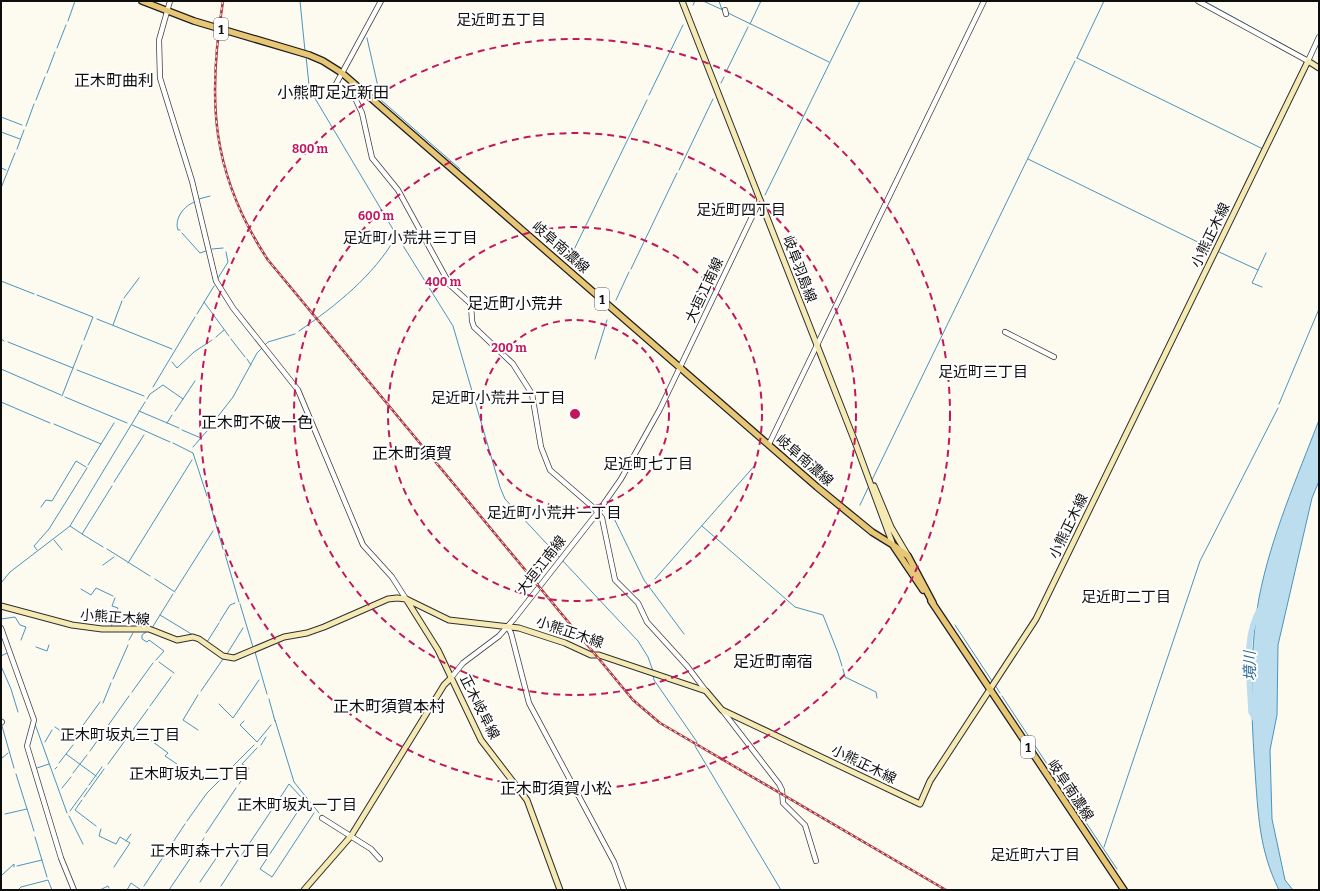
<svg xmlns="http://www.w3.org/2000/svg" width="1320" height="891" viewBox="0 0 1320 891" font-family="Bitter,'Noto Sans JP',serif">
<style>
.water{fill:#bde;stroke:#4b94bc}
.lines{fill:none;stroke-linecap:round;stroke-linejoin:round}
.stream{stroke:#4b94bc;stroke-width:1}
.river{stroke:#bde;stroke-width:5.5}
.tertiary-casing{stroke:#404040;stroke-width:6}
.secondary-casing{stroke:#2f2f2f;stroke-width:7}
.primary-casing{stroke:#1e1e1e;stroke-width:8}
.tertiary{stroke:#fff;stroke-width:4.5}
.secondary{stroke:#f5eab3;stroke-width:5}
.primary{stroke:#e7c676;stroke-width:5.5}
.rail-casing{stroke:#ab3743;stroke-width:2.5}
.rail{stroke:#fff;stroke-width:1;stroke-dasharray:3;stroke-linecap:butt}
.ring{fill:none;stroke:#c2185b;stroke-width:2;stroke-dasharray:7 5}
.labels{text-anchor:middle;stroke-width:4;stroke-linejoin:round;paint-order:stroke}
.shield{fill:#fff;stroke:#565656;stroke-width:1}
.shield-label{font-size:13px;font-weight:bold;fill:#0d0d0d}
.street-label{font-size:14px;fill:#0d0d0d;stroke:#fff}
.neighbourhood-label{font-size:15px;fill:#0d0d0d;stroke:#fff}
.water-label{font-size:15px;font-style:italic;fill:#27678f;stroke:#fff}
.quarter-label{font-size:16px;fill:#0d0d0d;stroke:#fff}
.centre{fill:#c2185b;stroke:#fff;stroke-width:2}
.ring-label{font-size:12px;text-anchor:middle;font-weight:bold;fill:#c2185b;stroke:#fff;stroke-width:4;stroke-linejoin:round;paint-order:stroke}
</style>
<rect width="100%" height="100%" fill="#fdfaf0"/>
<path class="water" d="M1319,420v61l-7,17 -34,147 -1,70 -7,35 2,69 13,61 8,10h-14c-20,-40 -21,-77 -24,-120 -4,-57 -6,-116 4,-172 12,-62 38,-120 60,-178z"/>
<g class="lines">
<path class="stream" d="M300,1l5,50
M703,1l20,9
M719,1l3,9
M1204,1l102,56
M693,5l2,-4
M728,13l101,49
M68,21l7,-20
M750,24l11,-23
M367,38l14,62 79,69
M57,48l9,-23
M306,56l3,29 4,10 84,141 56,90 47,161 5,12 55,59
M1077,58l186,91
M1077,58l27,-57
M726,72l22,-45
M47,73l8,-21
M721,83l3,-6
M649,95l34,-70
M36,100l9,-23
M1,117l21,8
M26,126l8,-22
M1,132l19,7
M17,149l7,-19
M1028,159l186,91
M1,168l5,2
M679,170l34,-71
M1,188l14,-35
M765,195l95,-194
M199,199l11,-3
M180,230h-2c-4,-11 6,-25 17,-28
M182,233l18,20 6,-2
M212,249l11,-1
M1217,251l41,19
M568,262l79,-162
M631,269l46,-96
M218,278l10,-16 -2,-10
M1,281l33,13
M1262,287l-10,-4 14,-30
M37,295l56,22 -9,23
M124,298l15,-20
M616,300l13,-28
M204,302l25,34
M197,314l17,-28
M97,319l75,30
M113,325l9,-24
M299,331c38,-26 74,-55 97,-94
M216,337l8,-7
M1,339l3,2
M231,339l14,18
M8,342l65,26
M265,345l3,-3 27,-8
M247,359l4,6
M595,359l12,-39
M172,362l5,6 17,-16 18,-12
M1,369l60,26
M77,370l67,26
M153,387l42,-70
M62,396l20,-51
M65,397l62,26
M147,399l3,-5 13,-9 20,14
M1,402l49,21
M1279,404l40,-95
M139,411l40,17
M175,411l20,-30
M167,423l5,-8
M54,424l47,20
M132,425l38,17
M209,428l24,-31 24,-44 5,-5
M182,430l19,8
M173,443l20,10 14,43
M193,447l14,-16
M88,465l26,-42
M872,480l203,-419
M114,482l30,-47
M209,500l14,49
M860,505l9,-19
M608,506l36,74 40,54
M41,507l5,-7 6,1 24,-40 10,6
M70,526l75,-124
M702,526l93,81 28,8 15,38 4,13
M54,540l8,10
M103,547l-21,-13 30,-48
M107,549l43,27
M37,550l-3,-4 15,-17 38,-61
M225,554l14,48
M562,560l76,81 10,16 5,14
M128,563l64,-103
M103,565l11,-8
M155,579l20,13
M655,579l101,-115
M1,583l9,-11 60,-46 12,8
M81,589l10,6 5,-7 17,8
M175,591l38,-60
M240,604l13,43
M160,615l33,20
M1,619l14,-2 5,8 6,2 -5,13
M220,621l10,-16 5,-2
M955,625l37,56 2,-3
M111,627l7,-19 -6,-2 3,-8
M152,628l21,-34
M146,632l-4,3v4l5,3 2,-2 15,11 -8,9
M129,640l4,-7
M1018,641l18,-27
M207,642l12,-19
M36,647l11,4 2,-6
M255,652l12,42
M227,654l16,-26
M1,656l6,-3
M159,662l15,11
M1,666l10,23 7,23
M843,669l2,8 31,15 1,6
M653,675l1,5 43,62 -2,4 86,144
M113,679l15,-34
M995,685l5,8
M201,691l22,-32
M132,692l21,-29
M1002,696l49,74
M269,699l6,22
M103,703l8,-20
M219,704l14,14 26,-38
M150,706l21,-29
M275,720l19,62 25,31
M244,721l-4,4 17,17 14,-17
M35,724l32,89
M2,726l12,42
M55,727l18,12 27,-37
M135,729l9,6
M198,730l-15,-10 15,-25
M149,739l19,14 -3,3 12,8
M45,742l7,-12
M73,745l-7,9 30,22
M261,745l5,-8
M90,751l39,-55
M1,759l7,-6
M59,763l7,-9
M108,764l40,-55
M37,768l12,-4
M55,769l2,-2
M73,773l14,-18
M1053,773l64,96
M16,774l18,57
M225,774l29,-29
M239,784l10,-16 -7,-4 15,-16
M89,785l13,-18
M62,788l9,-11
M84,797l20,-28
M82,800l-7,10 21,16
M304,802l-44,67 12,8 42,-64
M274,807l15,-23 13,14
M70,811l17,-23
M5,814l22,-5
M69,816l14,28
M1,818v1
M187,821l20,-28 15,-15
M101,829l-2,7 17,8 4,-7 10,6 -16,24
M206,833l30,-45
M35,837l12,40
M126,841l5,-7
M1104,847l96,-286 78,-153
M241,856l30,-45
M17,866l25,-6
M2,875l12,-11v3
M200,882l17,-25
M144,886l41,-62
M221,886l17,-26
M18,890l3,-3 27,-7 4,10
M100,890l8,-4 1,2
M127,890l4,-7 10,7
M169,890l35,-52"/>
<path class="river" d="M1256,721l-5,-9c-1,-33 -9,-76 10,-105"/>
<defs>
<path id="tertiary" d="M170,1l-11,39 1,38 32,103 24,100 17,27 65,82 65,155 29,32 14,22
M381,1l-46,85 20,12 7,15 10,45 26,32 52,95 21,19 1,17 2,6 39,37 19,30 9,53 9,23 45,39 7,9 13,62 23,23 9,19 40,44 19,25
M1198,1l110,60 11,-24
M725,10l1,4
M1005,332l49,25
M769,444l215,-443
M507,626l4,7 18,70 85,159 10,28
M1,628l33,92 -7,26 34,112 13,32
M451,678l12,-15 36,-27 15,-17 84,-107 23,-33 39,-70 100,-209
M722,710l57,74 3,6 1,13 22,22 11,36
M1,723l1,-1
M322,818l49,31 9,10"/>
<path id="secondary" d="M682,1l173,441 38,103
M874,486l17,41 17,29
M406,599l32,51 43,90 46,60 33,90
M1,606l71,19 30,4h47l28,11 16,-3 6,2 24,17 11,2 50,-21 23,-4 17,-6 64,-28 9,-1 9,1 43,21 70,8 46,15 26,12h8l107,36 16,19 198,94 10,-23 106,-162 272,-558 11,7
M304,890l47,-54 93,-151 7,-7"/>
<path id="primary" d="M142,1l52,20 115,34 14,6 19,12 475,414 55,45 21,13 15,11 25,47
M894,547l29,43
M931,601l193,289"/>
</defs>
<use href="#tertiary" class="tertiary-casing"/>
<use href="#secondary" class="secondary-casing"/>
<use href="#primary" class="primary-casing"/>
<use href="#tertiary" class="tertiary"/>
<use href="#secondary" class="secondary"/>
<use href="#primary" class="primary"/>
<defs>
<path id="rail" d="M223,1c-16,99 -12,173 45,259l365,440 27,23 286,167"/>
</defs>
<use href="#rail" class="rail-casing"/>
<use href="#rail" class="rail"/>
</g>
<g class="ring">
<circle cx="575" cy="414" r="94"/>
<circle cx="575" cy="414" r="187"/>
<circle cx="575" cy="414" r="281"/>
<circle cx="575" cy="414" r="375"/>
</g>
<g class="labels">
<g class="shield">
<rect x="214" y="18" width="14" height="22" rx="3"/>
<rect x="595" y="288" width="14" height="22" rx="3"/>
<rect x="1021" y="736" width="14" height="22" rx="3"/>
</g>
<g class="shield-label">
<text x="221" y="34">1</text>
<text x="602" y="304">1</text>
<text x="1028" y="752">1</text>
</g>
<g class="street-label">
<text transform="translate(1210 235) rotate(-64)" y="5">小熊正木線</text>
<text transform="translate(561 247) rotate(41)" y="5">岐阜南濃線</text>
<text transform="translate(800 269) rotate(69)" y="5">岐阜羽島線</text>
<text transform="translate(704 290) rotate(-65)" y="5">大垣江南線</text>
<text transform="translate(805 460) rotate(41)" y="5">岐阜南濃線</text>
<text transform="translate(1068 526) rotate(-64)" y="5">小熊正木線</text>
<text transform="translate(541 565) rotate(-52)" y="5">大垣江南線</text>
<text transform="translate(115 617) rotate(4)" y="5">小熊正木線</text>
<text transform="translate(570 632) rotate(19)" y="5">小熊正木線</text>
<text transform="translate(480 707) rotate(63)" y="5">正木岐阜線</text>
<text transform="translate(864 764) rotate(26)" y="5">小熊正木線</text>
<text transform="translate(1071 790) rotate(56)" y="5">岐阜南濃線</text>
</g>
<g class="neighbourhood-label">
<text x="501" y="25">足近町五丁目</text>
<text x="741" y="215">足近町四丁目</text>
<text x="410" y="243">足近町小荒井三丁目</text>
<text x="983" y="377">足近町三丁目</text>
<text x="498" y="403">足近町小荒井二丁目</text>
<text x="648" y="469">足近町七丁目</text>
<text x="554" y="518">足近町小荒井一丁目</text>
<text x="1126" y="602">足近町二丁目</text>
<text x="120" y="740">正木町坂丸三丁目</text>
<text x="189" y="779">正木町坂丸二丁目</text>
<text x="297" y="810">正木町坂丸一丁目</text>
<text x="210" y="856">正木町森十六丁目</text>
<text x="1035" y="860">足近町六丁目</text>
</g>
<g class="water-label">
<text transform="translate(1250 666) rotate(-91)" y="5">境川</text>
</g>
<g class="quarter-label">
<text x="114" y="86">正木町曲利</text>
<text x="333" y="98">小熊町足近新田</text>
<text x="515" y="309">足近町小荒井</text>
<text x="257" y="428">正木町不破一色</text>
<text x="412" y="459">正木町須賀</text>
<text x="773" y="667">足近町南宿</text>
<text x="389" y="712">正木町須賀本村</text>
<text x="556" y="794">正木町須賀小松</text>
</g>
</g>
<circle cx="575" cy="414" r="6" class="centre"/>
<g class="ring-label">
<text x="310" y="153">800 m</text>
<text x="376" y="220">600 m</text>
<text x="443" y="286">400 m</text>
<text x="509" y="352">200 m</text>
</g>
<rect width="1320" height="891" fill="none" stroke="#0d0d0d" stroke-width="4"/>
</svg>
